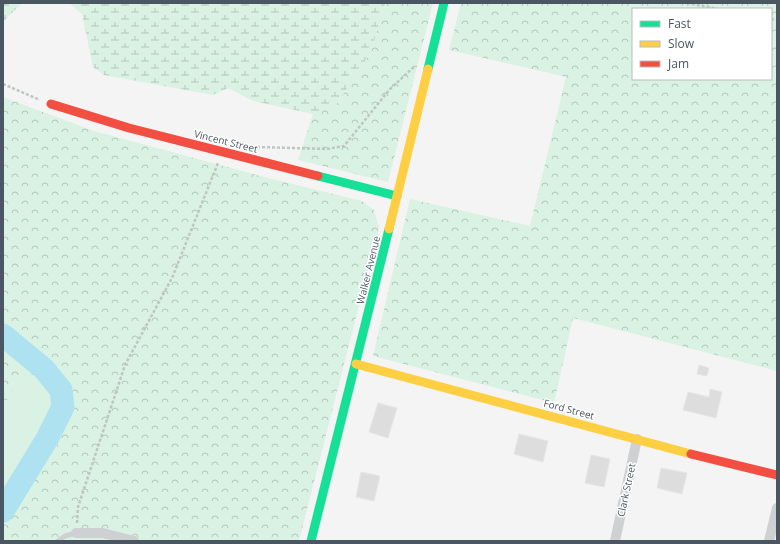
<svg xmlns="http://www.w3.org/2000/svg" width="780" height="544" viewBox="0 0 780 544" font-family="'Open Sans',sans-serif">
<style>
.forest{fill:url(#forest-crowns);fill-rule:evenodd}
.wetland{fill:url(#wetland-marsh)}
.park{fill:#d9f2e3}
.lines{fill:none;stroke-linecap:round;stroke-linejoin:round}
.river{stroke:#aee2f0;stroke-width:23}
.building{fill:#ddddde;stroke:#e5e6e7}
.path{stroke:#bcc7c4;stroke-width:2.5;stroke-dasharray:3 2;stroke-linecap:butt}
.lane{stroke:#ced0d2;stroke-width:5}
.street{stroke:#ced0d2;stroke-width:10}
.fast{stroke:#16e098;stroke-width:9}
.slow{stroke:#ffcf43;stroke-width:9}
.jam{stroke:#f24e42;stroke-width:9}
.labels{text-anchor:middle;stroke-width:3;stroke-linejoin:round;paint-order:stroke}
.street-label{font-size:10px;fill:#4a5661;stroke:#fff}
</style>
<defs>
<pattern id="forest-crowns" width="20" height="18" patternUnits="userSpaceOnUse"><rect width="20" height="18" fill="#d9f2e3"/><path d="M2 6a3 3 0 1 1 6 0M12 15a3 3 0 1 1 6 0" fill="none" stroke="#b2c7bb"/></pattern>
<pattern id="wetland-marsh" width="20" height="14" patternUnits="userSpaceOnUse"><rect width="20" height="14" fill="#d9f2e3"/><path d="M1 5h8M5 5V1M11 12h8M15 12V8" fill="none" stroke="#b2c7bb"/></pattern>
</defs>
<rect width="100%" height="100%" fill="#f4f4f4"/>
<path class="forest" d="M385,3h48l-45,179 -90,-22 15,-46 24,-11 34,-51z
M461,3h316v368l-204,-53 -19,85 -181,-47 37,-157 120,27 36,-149 -117,-27zM633,9h138v70h-138z
M3,97l91,34 174,47 94,23 12,9 5,17 -80,314h-296z"/>
<path class="wetland" d="M3,3h19l-19,19z
M69,3h316l-14,49 -34,51 -24,11 -60,-13 -25,-13 -15,7 -109,-20 -11,-8 -11,-53z"/>
<path class="park" d="M25,371l20,22 9,18 -51,78v-83z"/>
<g class="lines">
<path class="river" d="M3,335l41,34 17,21 2,17 -16,32 -44,72"/>
</g>
<path class="building" d="M699,365l10,3 -2,8 -10,-2z
M710,389l12,3 -6,26 -33,-8 5,-18 21,5z
M378,403l19,5 -9,30 -19,-6z
M519,434l29,7 -5,21 -29,-8z
M591,455l19,4 -6,28 -19,-4z
M661,468l26,5 -5,21 -25,-6z
M361,472l19,4 -6,25 -18,-4z"/>
<g class="lines">
<path class="path" d="M687,3l31,6
M771,19l6,1
M3,84l37,16
M257,147l70,2 17,-3 46,-57 25,-23
M77,523l1,-16 47,-142 47,-87 46,-115"/>
<path class="lane" d="M58,541l7,-5 11,-3"/>
<path class="street" d="M76,533h27l31,8
M615,541l22,-102
M769,541l8,-33"/>
<path class="fast" d="M428,69l16,-66
M318,176l79,20
M311,541l78,-312"/>
<path class="slow" d="M389,229l39,-160
M356,364l335,90"/>
<path class="jam" d="M51,104l78,24 189,48
M691,454l86,21"/>
</g>
<g class="labels">
<g class="street-label">
<text transform="translate(226 141) rotate(14)" y="4">Vincent Street</text>
<text transform="translate(368 270) rotate(-76)" y="4">Walker Avenue</text>
<text transform="translate(569 409) rotate(15)" y="4">Ford Street</text>
<text transform="translate(626 490) rotate(-78)" y="4">Clark Street</text>
</g>
</g>
<rect width="780" height="544" fill="none" stroke="#4a5661" stroke-width="8"/>
<rect x="632" y="8" width="140" height="72" fill="#ffffff" stroke="#b7bbc0"/>
<rect x="640" y="21" width="20" height="6" fill="#16e098" stroke="#b7bbc0"/>
<text x="668" y="28" font-size="12" fill="#4a5661">Fast</text>
<rect x="640" y="41" width="20" height="6" fill="#ffcf43" stroke="#b7bbc0"/>
<text x="668" y="48" font-size="12" fill="#4a5661">Slow</text>
<rect x="640" y="61" width="20" height="6" fill="#f24e42" stroke="#b7bbc0"/>
<text x="668" y="68" font-size="12" fill="#4a5661">Jam</text>
</svg>
